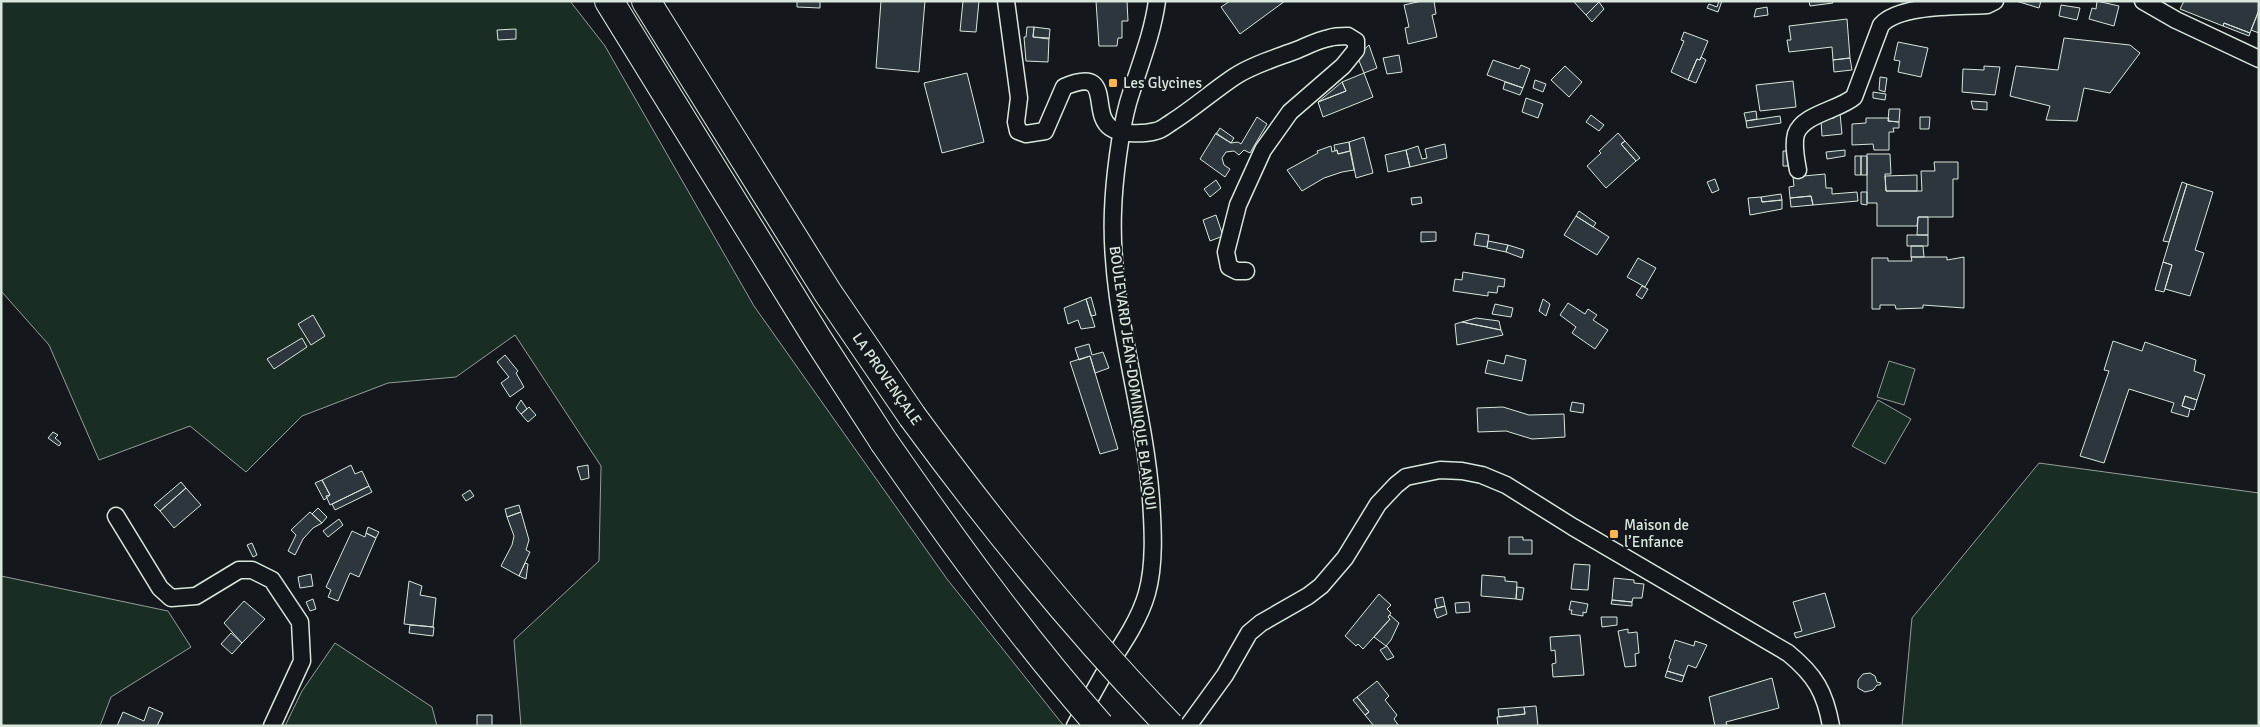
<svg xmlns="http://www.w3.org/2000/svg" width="2260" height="727" viewBox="0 0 2260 727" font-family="Signika,sans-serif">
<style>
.green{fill:#1a2d24;stroke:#939e99}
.building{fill:#2c363c;stroke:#d8e6dc}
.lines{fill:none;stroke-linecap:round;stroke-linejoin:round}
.minor-casing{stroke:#d8e6dc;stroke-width:19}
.motorway-casing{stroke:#d8e6dc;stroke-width:30}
.minor{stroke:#14181c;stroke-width:16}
.motorway{stroke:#14181c;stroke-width:28}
.motorway-bridge-casing{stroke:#d8e6dc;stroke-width:30;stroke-linecap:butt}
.motorway-bridge{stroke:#14181c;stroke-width:28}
.poi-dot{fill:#ffb74d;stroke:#14181c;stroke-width:2}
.labels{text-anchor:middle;stroke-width:4;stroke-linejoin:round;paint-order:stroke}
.poi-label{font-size:15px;fill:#d8e6dc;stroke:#14181c;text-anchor:start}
.street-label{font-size:15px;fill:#d8e6dc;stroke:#14181c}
</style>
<rect width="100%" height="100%" fill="#14181c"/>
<path class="green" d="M1,1h569l35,45 149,260 193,273 117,147h-543l-7,-86 85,-79 2,-95 -86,-131 -59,42 -68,6 -86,33 -56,56 -56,-46 -91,34 -50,-115 -48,-54z
M1889,361l26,8 -11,36 -27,-8z
M1878,400l33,19 -26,45 -33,-18z
M2039,463l220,30v233h-357l10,-108z
M1,576l167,35 23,36 -80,50 -11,29h-99z
M335,643l97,64 5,19h-152l17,-35z"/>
<path class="building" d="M797,1h23v7l-23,-1z
M881,1h44l-6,71 -43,-4z
M963,1h16l-3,31 -16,-1z
M1096,1h31l1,20h-6v17h-4l-1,8h-18z
M1230,1h55l-45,33 -19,-27z
M1422,1h12l2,13 -4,1 5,22 -29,7 -3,-16 4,-1 -5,-22z
M1573,1h27l-14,14z
M1719,1h3l-4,11 -11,-4 2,-4 8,3z
M1809,1h23l1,2 -23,3z
M2016,1h25l-2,7z
M2097,1l22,5 -5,20 -25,-7 3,-11 4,1z
M2184,1h75v9l-9,23 -26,-10 -1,3 -43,-17z
M1599,2l5,7 -12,13 -6,-7z
M2061,5l19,3 -3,12 -18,-4z
M1767,7l1,8 -14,2 2,-8z
M2259,10v23l-8,-3z
M1847,19l3,39 -17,2 -1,-13 -43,5 -2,-12h4l-2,-14z
M2224,23l26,10 -1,3 -26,-10z
M1027,27h7l-1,10 16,1 -1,24 -22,-1 -2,-24h2z
M1034,27l16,2 -1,10 -16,-2z
M516,29v10l-18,1 -1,-10z
M1684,32l24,9 -8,19 -3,-1 -9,21 -17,-8 13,-31 -3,-1z
M2064,38l66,7 10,8 -30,40 -26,-5 -7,33 -31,-1 4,-14 -40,-10 6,-30 42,4z
M1898,42l30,6 -7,29 -23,-5 2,-11 -6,-1z
M1369,45l8,23 -13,5 -7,-17z
M1399,55l3,17 -15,2 -4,-16z
M1701,57l5,3 -10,23 -8,-3 9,-21 3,1z
M1850,58l2,12 -18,2 -1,-12z
M1493,60l26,9 2,-4 9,4 -7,19 -36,-13z
M1565,66l17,16 -13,15 -18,-17z
M1984,66l16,1 -5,28 -33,-3 1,-23 21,1z
M967,73l17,69 -42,11 -18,-70z
M1364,73l9,24 -50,20 -5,-15 28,-11 -4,-9z
M1880,77l7,1 -2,14 -6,-2z
M1535,80l11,4 -3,8 -10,-4z
M1793,81l3,26 -36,4 -4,-26z
M1342,82l4,9 -28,11z
M1505,82l18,6 -3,7 -17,-6z
M1873,92l13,2 -1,6 -12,-2z
M1526,98l17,6 -5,14 -16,-6z
M1971,101l16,1v8l-14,-1z
M1889,109h11l-1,13 -11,-1z
M1756,111l1,8 -11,2 -2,-8z
M1840,113l2,21 -20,2 -1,-16 13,-2z
M1591,115l13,10 -5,6 -13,-9z
M1780,116l1,7 -34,5 -1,-7z
M1257,117l10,7 -17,29 -6,-3 -5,5 -5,-4 -8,1 -4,6 2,7 6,4 -5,8 -25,-18 16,-26 15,10 7,-1 3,2z
M1920,117h10l-1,12h-9z
M1866,118h23l-1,3 11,1v6h-6l1,4h-5v18h-15l-1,-6 -21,1v-21l14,-1z
M1220,128l14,10 -3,5 -15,-9z
M1618,133l7,8 -4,3 15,17 -30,27 -19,-22 14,-13 -2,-2z
M1364,137l9,36 -17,5 -7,-36z
M1625,141l15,17 -4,3 -15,-17z
M1349,142l1,9 -12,3 -1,-4 -2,1 -1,-6z
M1445,144l2,14 -37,9 -4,-17 12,-4 4,13 5,-1 -2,-9z
M1331,146l1,6 5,-2 1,4 12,-3 4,19 -12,2 -18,6 -22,13 -15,-21 31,-17 -1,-2z
M1406,150l4,17 -22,5 -3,-17z
M1845,150v6l-18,3 -1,-7z
M1783,151h5v15h-5z
M1867,154h23l1,20h-6l1,17h36l-1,-20h14l-1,-9h24v17h-5v38h-35l-1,9h-40v-23h-10z
M1855,156h6v19h-6z
M1861,156h6v19h-6z
M1825,174l1,14h6v6l25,-2 1,9 -45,4 -2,-9 -21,2 -1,-11 5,-1 -1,-9z
M1917,175v16h-31l-1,-15z
M1715,179l4,11 -7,3 -5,-11z
M1216,180l5,8 -11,9 -6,-8z
M2182,182l5,2 -18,58 -6,-1z
M2187,184l26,8 -18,58 9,3 -14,43 -25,-7 7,-24 -9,-3z
M1861,192h6v13l-6,-1z
M1781,194l1,6 -20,2 -1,-5z
M1811,196l2,9 -22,2 -1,-9z
M1421,197l1,6 -10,2 -1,-7z
M1761,197l1,5 20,-2v9l-32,6 -2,-17z
M1579,211l17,12 -3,4 -17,-11z
M1216,215l7,21 -13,5 -7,-21z
M1576,216l33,21 -12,18 -33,-20z
M1918,217h10v18h-11z
M1421,232h15v9l-15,1z
M1476,233l13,2 -2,12 -13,-2z
M1907,235h21v11h-21z
M1488,241l20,4 -2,7 -19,-4z
M1508,245l16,5 -2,8 -16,-6z
M1911,246h12l1,11h-13z
M1911,257h36v3l17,-3v51l-41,-3v3l-27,1 -1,-4h-15v4h-8v-51h16v3h24z
M1638,258l18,10 -11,19 -18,-10z
M2163,262l9,3 -8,27 -9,-2z
M1463,272l42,7 -1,8 -6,-1 -1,7 -9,-1v4l-35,-5 2,-12 7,1z
M1642,286l6,3 -6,10 -6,-4z
M1091,297l5,18 -5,1 -5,-17z
M1086,299l9,28 -14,2 -3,-9 -10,4 -4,-16z
M1543,299l7,5 -4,12 -7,-5z
M1568,303l17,11 3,-5 9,6 -4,5 15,10 -13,19 -23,-16 4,-6 -16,-12z
M1495,304l18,4 -2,9 -19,-3z
M313,315l12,21 -14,9 -13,-21z
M1476,318l23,3 2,9 -39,-8z
M1462,322l39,8 2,5 -46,10 -2,-21z
M302,338l5,9 -33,22 -7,-10z
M2113,341l29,10 3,-9 51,18 -2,11 11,4 -8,25 -12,-4 -3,10 8,3 -2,8 -17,-5 3,-9 -45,-14 -25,74 -24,-7 29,-85 -5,-1z
M1089,344l3,11 11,-3 6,16 -14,5 -5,-17 -11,4 -4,-12z
M505,355l13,16 -2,2 8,14 -14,10 -9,-14 8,-6 -12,-15z
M1506,355l20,5 -4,21 -37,-8 3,-13 16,4z
M1090,356l28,93 -18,5 -30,-92z
M2185,396l12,4 -3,10 -12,-4z
M521,400l6,9 -6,5 -5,-6z
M1572,402l12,2 -1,9 -13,-2z
M529,407l7,8 -8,7 -7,-8z
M1503,407l26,8 35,-1 1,23 -33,2 -26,-8 -28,1 -1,-24z
M53,432l5,3 -3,3 6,5 -2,3 -11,-8z
M351,465l4,9 7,-3 7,15 -39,19 -4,-9 4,-1 -8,-15z
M588,465l1,13 -8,2 -4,-13z
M322,480l8,15 -6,5 -9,-17z
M181,482l5,6 -26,23 -6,-6z
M369,486l3,6 -37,18 -3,-6z
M186,488l15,17 -27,23 -14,-17z
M470,490l4,6 -8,5 -4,-6z
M519,505l2,7 -14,5 -2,-8z
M318,508l9,9 -5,6 -10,-9z
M310,512l12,11 -9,5 -10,11 -8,16 -7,-4 8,-16 -5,-5z
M521,512l8,28 -3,10 4,2 -11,24 -18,-10 11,-21 2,-9 -7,-19z
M339,519l4,6 -15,12 -5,-6z
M368,527l11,5 -3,6 -10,-5z
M352,531l13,6 1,-4 10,5 -17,39 -9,-4 -12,28 -10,-4 3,-7 -5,-3z
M1509,537h14v3h9v14h-23z
M252,543l5,12 -4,2 -6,-12z
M525,563l3,1 -2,15 -7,-3z
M1574,564l16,1 -2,25 -17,-1z
M311,574l2,12 -13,2 -2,-11z
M1482,575l23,2v4l12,1 -1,17 -35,-3z
M1614,578l20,2v3l10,1 -2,14h-9l-1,4 -20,-2z
M409,581l13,5 -2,9 16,3 -3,29 -29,-3z
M1517,587l7,1 -2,12 -6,-1z
M1825,593l10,34 -39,11 -2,-5 8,-2 -9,-29z
M1379,594l12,11 -4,4 4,4 -3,4 2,2 -27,30 -5,-5 -2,2 -11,-10z
M1443,597l2,9 -8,2 -2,-9z
M313,599l3,10 -6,2 -4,-9z
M1612,600l20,2v4l-21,-2z
M244,601l21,18 -23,24 -18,-20z
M1571,601l17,3 -2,9 -3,-1v4l-12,-2 1,-4h-3z
M1469,602l1,10 -14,1 -1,-10z
M1445,606l2,8 -10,4 -3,-9z
M1390,615l9,8 -8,17 -5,6 -12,-9 16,-18 -2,-2z
M1601,617h16v8l-15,2z
M410,625l24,2 -1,9 -24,-3z
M1628,629v4l9,-1 2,21 -4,1 1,12 -11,1 -7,-36z
M231,633l11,10 -10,11 -11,-10z
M1580,635l4,40 -31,2 -1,-13 4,-1 -1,-13 -4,1 -1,-14z
M1675,640l19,6 1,-5 12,4 -11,23 -8,-3 -4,11 -17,-5 4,-12 -2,-1z
M1387,646l7,11 -7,3 -7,-10z
M1667,671l17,5 -2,6 -17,-5z
M1870,673l5,3 2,6 4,1 -1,2h-3l-4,5 -8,2 -7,-4v-8l5,-6z
M1772,678l7,30 -53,14 1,3 -12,1 -6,-29z
M1377,681l12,15 -4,4 12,15 -3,4 5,7h-25l-9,-11 4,-3 -12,-15z
M1357,697l12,15 -4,3 -12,-15z
M1536,706l2,20h-40l-1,-9 28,-3 -1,-7z
M149,707l14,6 -6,13h-40l6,-14 21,9z
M1524,707l1,7 -26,3 -1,-8z
M477,715h15v11h-15z"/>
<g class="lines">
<defs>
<path id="minor" d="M1006,1l13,97 -3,24 2,9 8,3 19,-3 19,-44c51,-22 25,27 47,41 10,7 34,6 45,3 6,-1 11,-6 16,-9 22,-14 41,-31 62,-45 18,-12 42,-19 63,-27 10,-4 21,-10 32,-12 6,-2 13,-2 19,-2l8,5v9l-13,16 -53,46 -27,38 -25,55 -12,47 3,15 8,4h9
M2143,1l33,19 83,39
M1798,170c-2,-11 -5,-25 -2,-36 7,-20 43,-24 58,-37l27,-72c19,-21 78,-18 106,-20l8,-4
M116,516l44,72 11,10 25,-2 43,-26h13l20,10 28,42 2,39 -30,65
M1075,726c11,-21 23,-42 35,-63 14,-21 30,-45 37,-70 8,-29 6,-64 4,-94 -7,-96 -42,-191 -38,-288 1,-31 7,-79 15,-108 10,-34 24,-66 29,-102
M1188,726l37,-51 24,-42 12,-10 47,-27 13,-10 24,-28 33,-54 18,-19 10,-8 34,-7 22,1 20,4 24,10 67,42 215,126c27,22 37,39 43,73"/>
<path id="motorway" d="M609,1l208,337 67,104
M646,1l182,292 84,123"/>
</defs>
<use href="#minor" class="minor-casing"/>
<use href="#motorway" class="motorway-casing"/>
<use href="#minor" class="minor"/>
<use href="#motorway" class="motorway"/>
<defs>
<path id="motorway-bridge" d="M912,416c80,109 164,213 258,310
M884,442c68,98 137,194 216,284"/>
</defs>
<use href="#motorway-bridge" class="motorway-bridge-casing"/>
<use href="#motorway-bridge" class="motorway-bridge"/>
</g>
<g class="poi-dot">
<rect x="1108" y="78" width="10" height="10" rx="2.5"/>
<rect x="1609" y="529" width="10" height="10" rx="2.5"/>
</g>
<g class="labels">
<g class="poi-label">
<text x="1123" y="88">Les Glycines</text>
<text x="1624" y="530">Maison de<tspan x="1624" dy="17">l’Enfance</tspan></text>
</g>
<g class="street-label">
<text transform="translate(1133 378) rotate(82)" y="5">BOULEVARD JEAN-DOMINIQUE BLANQUI</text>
<text transform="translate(887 379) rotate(55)" y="5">LA PROVENÇALE</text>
</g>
</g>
<rect width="2260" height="727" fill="none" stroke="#d8e6dc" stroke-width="5"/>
</svg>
